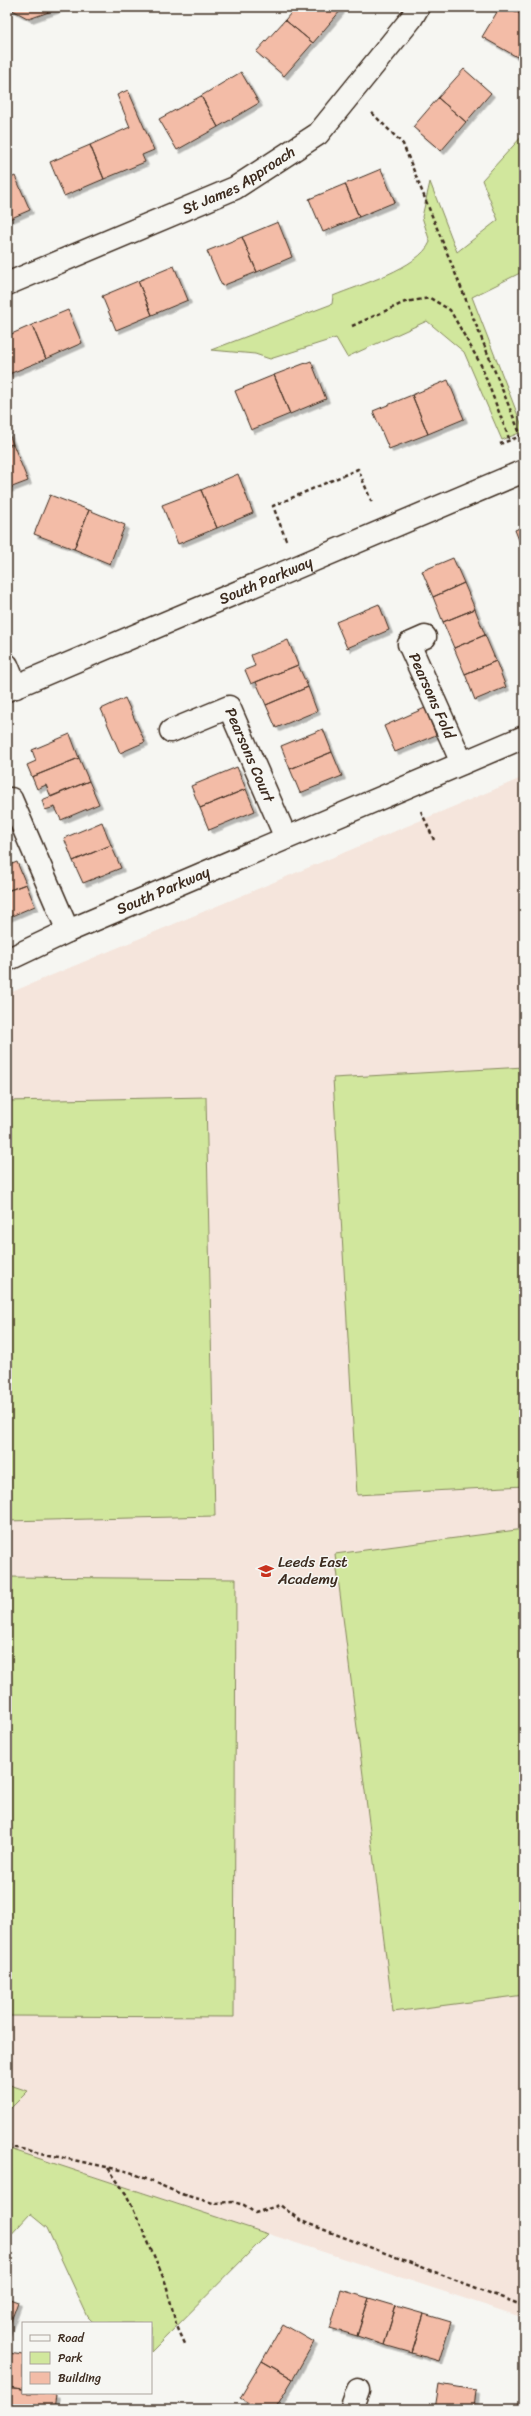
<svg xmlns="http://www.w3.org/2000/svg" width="531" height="2416" viewBox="0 0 531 2416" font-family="Sriracha,sans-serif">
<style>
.built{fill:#f5e5dc}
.green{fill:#d1e79d;stroke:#86885e}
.building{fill:#f3bca7;stroke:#3b2a1e;filter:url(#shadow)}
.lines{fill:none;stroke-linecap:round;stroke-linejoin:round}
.minor-casing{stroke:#3b2a1e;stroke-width:25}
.tertiary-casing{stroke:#3b2a1e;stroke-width:25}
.path{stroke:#3b2a1e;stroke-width:2.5;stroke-dasharray:4 3;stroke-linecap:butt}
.minor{stroke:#f6f6f2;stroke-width:22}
.tertiary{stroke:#f6f6f2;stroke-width:22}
.labels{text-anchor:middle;stroke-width:3;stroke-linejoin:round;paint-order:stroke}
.street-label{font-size:15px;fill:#3b2a1e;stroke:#f6f6f2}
.poi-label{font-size:15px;fill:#3b2a1e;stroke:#f6f6f2;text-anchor:start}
</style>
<defs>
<filter id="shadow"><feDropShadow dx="3.5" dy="3.5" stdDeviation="0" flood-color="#0004"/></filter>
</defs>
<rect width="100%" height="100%" fill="#f6f6f2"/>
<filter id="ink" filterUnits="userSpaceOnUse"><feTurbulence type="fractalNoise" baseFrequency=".025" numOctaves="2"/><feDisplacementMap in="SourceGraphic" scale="8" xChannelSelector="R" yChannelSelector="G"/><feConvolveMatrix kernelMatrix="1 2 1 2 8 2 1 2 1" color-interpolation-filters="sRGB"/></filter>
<g filter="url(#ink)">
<path class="built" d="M524,777v1541l-517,-170v-1154z"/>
<path class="green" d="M524,134v137l-52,26 52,134 -22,9 -38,-88 -37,-31 -80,36 -11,-19 -66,21 -15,-5 -44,-4 121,-46 1,-8c26,-11 86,-28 97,-54l-8,-25 8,-35 27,70 41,-32 -16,-40z
M524,1067v419l-167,9 -24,-417z
M206,1097l9,419 -208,5v-420z
M524,1529v466l-131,17 -58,-458z
M7,1577l229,2 -2,438 -227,-1z
M7,2084l21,7 -21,21z
M7,2148l261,86 -117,118v-29h-57l-6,-6 -41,-89 -17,-14 -23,25z"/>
<path class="building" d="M7,7h56l-34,12z
M296,7h41l4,3 -28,33 -28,-23z
M500,7h8l16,9v30l-7,11 -35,-20z
M508,7h16v9z
M285,20l28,23 -29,33 -28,-24z
M464,69l27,24 -25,29 -28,-24z
M241,72l18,31 -41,24 -17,-31z
M128,90l26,60 -12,5 3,7 -41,17 -14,-34 40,-18 -13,-32z
M201,96l17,31 -41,23 -18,-31z
M438,98l28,24 -25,29 -28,-24z
M90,145l14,34 -40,17 -14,-34z
M381,169l14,33 -36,15 -14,-33z
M15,176l15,34 -23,10v-40z
M345,184l14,33 -36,15 -14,-33z
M278,222l14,35 -35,15 -15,-35z
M242,237l15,35 -35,14 -15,-35z
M174,266l14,34 -36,15 -14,-34z
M138,281l14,34 -36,15 -14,-34z
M68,310l14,33 -36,16 -14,-34z
M32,325l14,34 -37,15 -2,-5v-33z
M311,361l15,38 -36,15 -16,-39z
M274,375l16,39 -39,16 -16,-39z
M448,380l16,39 -36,15 -16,-39z
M412,395l16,39 -39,15 -16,-38z
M7,429l6,15 -6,2z
M13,444l15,37 -21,8v-43z
M238,474l15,39 -36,15 -16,-38z
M201,490l16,38 -39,16 -16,-39z
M50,495l39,15 -15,39 -40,-15z
M89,510l36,15 -15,39 -36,-15z
M524,526v27l-9,-23z
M453,558l11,25 -31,14 -11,-26z
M464,583l11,26 -32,13 -10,-25z
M379,604l10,26 -42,18 -11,-26z
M475,609l10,26 -31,13 -11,-26z
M485,635l11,26 -31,13 -11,-26z
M288,640l10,25 -47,19 -6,-14 10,-4 -4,-11z
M496,661l10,26 -31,13 -10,-26z
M298,665l10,22 -42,18 -10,-23z
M308,687l9,24 -41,17 -10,-23z
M125,698l20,44 -25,11 -19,-44z
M425,708l11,27 -41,17 -11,-26z
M323,729l9,23 -42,17 -9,-23z
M70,734l9,24 -47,19 -5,-12 9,-4 -4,-11z
M332,752l10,24 -42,17 -10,-24z
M79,758l10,23 -38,16 -5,-12 -9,4 -5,-12z
M237,767l9,22 -46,19 -9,-22z
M89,781l10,23 -38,16 -6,-13 -10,3 -3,-10z
M246,789l9,22 -46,19 -9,-22z
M102,822l9,23 -38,16 -9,-23z
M111,845l10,23 -38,15 -10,-22z
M17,862l9,22 -19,7v-25z
M26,884l9,22 -28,12v-27z
M341,2290l28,8 -12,38 -27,-8z
M7,2298l11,4 -11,30z
M369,2298l27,8 -12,39 -27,-9z
M396,2306l28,8 -12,39 -28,-8z
M424,2314l27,8 -12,39 -27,-8z
M283,2324l31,18 -21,37 -31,-18z
M8,2353l15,2v34l-16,-2z
M262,2361l31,18 -18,30h-16l-19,-11z
M439,2384l37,6 -2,19h-39z
M7,2387l16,2v4h25l8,2 -2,14h-47z"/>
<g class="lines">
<defs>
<g id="minor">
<path id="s1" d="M7,284l228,-96 83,-54 93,-115 7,-12"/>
<path id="s2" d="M425,637l-16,7 53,119"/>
<path d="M7,665l9,22"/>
<path id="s3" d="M171,731l58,-24 57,131"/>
<path d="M7,801l4,-2 57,132"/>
<path id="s4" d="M7,960l61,-29 456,-194"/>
<path d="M351,2409l7,-19"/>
</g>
<g id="tertiary">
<path id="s5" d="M7,690l517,-219"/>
</g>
</defs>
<use href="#minor" class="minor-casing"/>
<use href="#tertiary" class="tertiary-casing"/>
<path class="path" d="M372,113l31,31 118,292 -21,8
M352,326l53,-24 25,-4 20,12 31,55 29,76
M286,540l-13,-34 85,-37 15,36
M421,811l13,29
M7,2146l123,26 51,22 32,9 20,-1 11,3 11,8 25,-8 21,16 223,85
M108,2168l18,26 14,29 26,61 10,40 10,22"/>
<use href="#minor" class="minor"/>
<use href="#tertiary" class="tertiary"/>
</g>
</g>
<defs>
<symbol id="school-bare" viewBox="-9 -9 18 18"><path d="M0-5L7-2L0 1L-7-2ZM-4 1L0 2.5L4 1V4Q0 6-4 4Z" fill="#c8321e" stroke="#f6f6f2" stroke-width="2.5" paint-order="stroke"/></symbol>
</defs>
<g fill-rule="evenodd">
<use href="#school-bare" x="255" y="1560" width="22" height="22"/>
</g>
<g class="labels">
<g class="street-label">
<text dy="5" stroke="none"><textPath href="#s1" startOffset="254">St James Approach</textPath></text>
<text dy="5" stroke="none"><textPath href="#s5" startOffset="281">South Parkway</textPath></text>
<text dy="5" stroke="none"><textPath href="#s2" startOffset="74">Pearsons Fold</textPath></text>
<text dy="5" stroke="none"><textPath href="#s3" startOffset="115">Pearsons Court</textPath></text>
<text dy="5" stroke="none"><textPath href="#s4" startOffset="171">South Parkway</textPath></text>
</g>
<g class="poi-label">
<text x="278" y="1567">Leeds East<tspan x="278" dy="17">Academy</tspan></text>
</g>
</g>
<rect width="531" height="2416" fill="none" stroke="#f6f6f2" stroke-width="24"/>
<rect x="12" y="12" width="507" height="2392" fill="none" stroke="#3b2a1e" stroke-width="1.5" filter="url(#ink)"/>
<rect x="22" y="2322" width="130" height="72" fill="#f6f6f2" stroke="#aba49d"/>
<rect x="30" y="2335" width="20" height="6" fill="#f6f6f2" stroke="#aba49d"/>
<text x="58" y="2342" font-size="12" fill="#3b2a1e">Road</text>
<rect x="30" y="2352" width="20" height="12" fill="#d1e79d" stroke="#aba49d"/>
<text x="58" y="2362" font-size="12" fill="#3b2a1e">Park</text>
<rect x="30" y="2372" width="20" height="12" fill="#f3bca7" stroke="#aba49d"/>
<text x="58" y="2382" font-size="12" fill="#3b2a1e">Building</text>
</svg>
